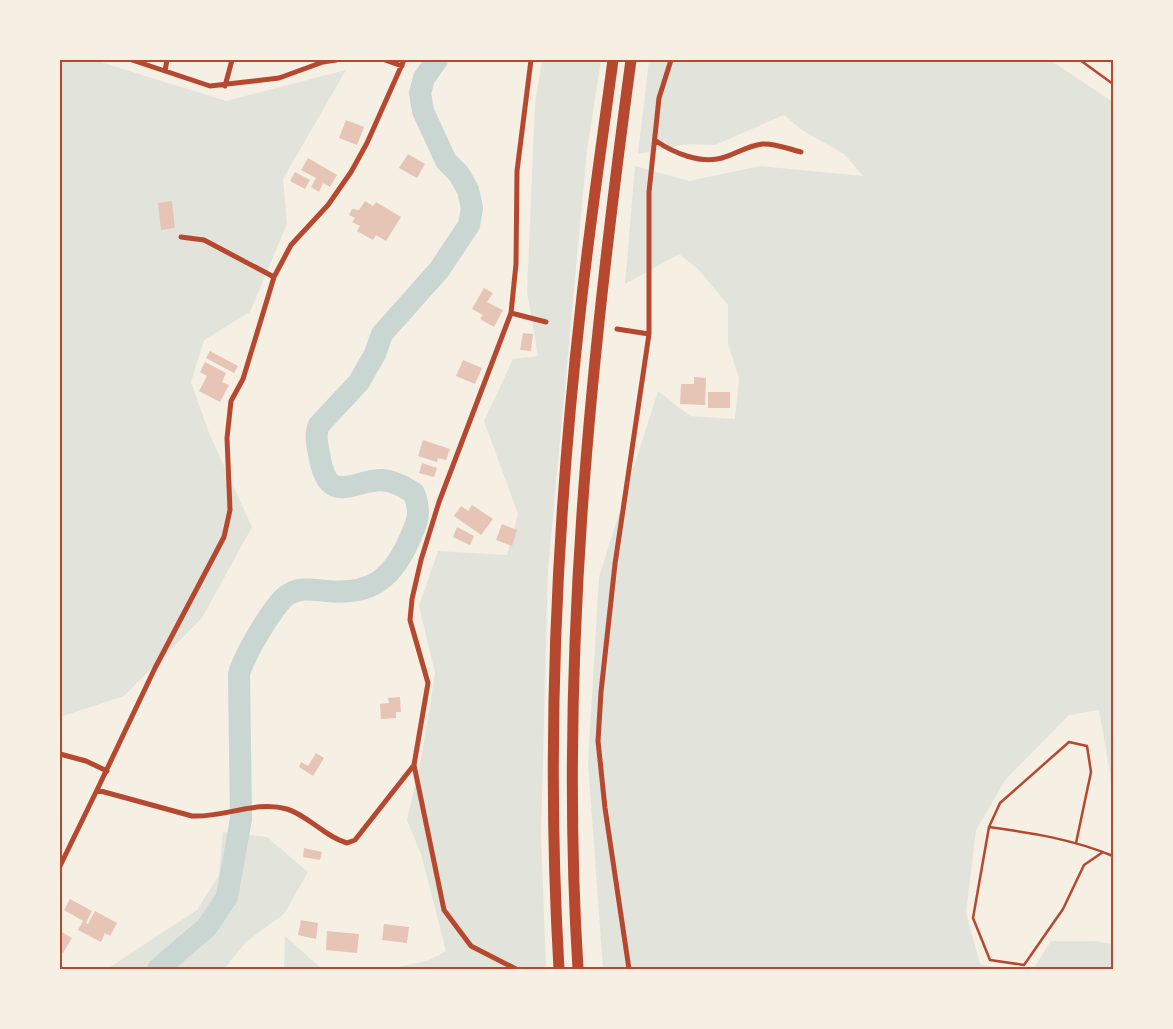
<svg xmlns="http://www.w3.org/2000/svg" width="1173" height="1029" viewBox="0 0 1173 1029" font-family="Lato,sans-serif">
<style>
.green{fill:#e2e4dc}
.lines{fill:none;stroke-linecap:round;stroke-linejoin:round}
.river{stroke:#c9d6d2;stroke-width:22}
.building{fill:#e6c5b7}
.path{stroke:#b5482f;stroke-width:2.5}
.minor{stroke:#b5482f;stroke-width:5}
.motorway{stroke:#b5482f;stroke-width:11}
.neatline{fill:none;stroke:#b5482f;stroke-width:2}
</style>
<rect width="100%" height="100%" fill="#f6efe4"/>
<path class="green" d="M60,60h34l132,41 120,-31 -63,109 4,45 -37,88 -46,28 -13,42 18,51 43,94 -50,91 -78,78 -64,21z
M542,60h59l-14,90 -39,419 -7,266 5,134h-158l39,-8 19,-10 -25,-97 -14,-34 15,-66 13,-81 -16,-67 19,-55 69,4 11,-41 -34,-93 29,-62 25,-3 -11,-64 8,-187z
M649,60h401l63,42v718l-3,-48 -11,-62 -30,5 -63,64 -30,51 -10,83 14,51 20,5h-397l-15,-207 11,-185 59,-186 32,25 45,3 4,-41 -11,-34v-39l-30,-36 -19,-15 -54,30 10,-118 54,15 71,-15 103,10 -19,-22 -42,-24 -18,-15 -69,30 -26,-1 -51,10z
M223,832l44,5 41,35 -24,42 -38,28 -22,27h-117l90,-59 22,-35z
M285,936l37,33h-38z
M1051,941h42l20,3v25h-80z"/>
<g class="lines">
<path class="river" d="M158,969l49,-42 20,-30 14,-78 -2,-145c4,-16 36,-73 50,-80 12,-7 25,-4 38,-3 42,4 63,-10 81,-48 9,-20 14,-29 6,-50 -10,-6 -20,-12 -32,-13 -29,0 -53,26 -62,-21 -2,-12 -6,-23 -1,-34l40,-43 16,-28 7,-20 57,-64 30,-45 3,-17 -4,-18 -9,-16 -13,-13 -23,-50 -3,-18 4,-15 13,-18"/>
</g>
<path class="building" d="M346,120l18,7 -7,18 -18,-7z
M408,154l17,10 -8,14 -18,-10z
M308,158l29,17 -7,12 -7,-4 -4,9 -8,-5 5,-9 -15,-8z
M295,172l15,8 -5,9 -15,-8z
M172,201l3,27 -14,2 -3,-27z
M365,201l8,5 3,-4 25,15 -15,24 -10,-6 -3,5 -16,-9 3,-5 -8,-4 3,-4 -6,-3 3,-6 7,1z
M484,288l9,5 -6,9 16,8 -9,17 -14,-8 3,-4 -11,-6z
M523,333l10,1 -2,17 -11,-1z
M210,351l28,15 -4,7 -28,-15z
M463,360l19,8 -7,16 -19,-8z
M205,362l21,11 -4,9 7,3 -9,17 -21,-11 8,-15 -7,-4z
M694,377l12,1 -1,27 -25,-1 1,-20h13z
M708,392h22v16h-22z
M423,440l27,9 -4,11 -8,-2 -1,4 -19,-6z
M422,463l15,5 -3,9 -15,-4z
M472,505l21,14 -12,16 -27,-19 7,-10 7,5z
M502,524l15,6 -5,16 -16,-6z
M457,527l17,9 -4,9 -17,-8z
M400,697l1,15h-5v6l-15,1 -1,-15 9,-1 -1,-5z
M316,753l8,5 -11,18 -14,-9 2,-5 7,4z
M304,848l18,4 -2,8 -17,-3z
M70,899l22,12 -6,12 2,1 7,-13 22,12 -7,13 -5,-3 -4,9 -23,-12 5,-9 -19,-11z
M301,920l17,3 -2,16 -18,-4z
M384,924l25,3 -2,16 -25,-3z
M60,931l12,7 -9,15 -3,-2z
M327,931l32,3 -2,19 -31,-3z"/>
<g class="lines">
<path class="path" d="M1080,60l33,24
M989,827c43,6 83,12 124,29
M1076,843l15,-71 -4,-26 -18,-4 -69,61 -11,24 -16,91 17,42 34,5 39,-56 21,-44 19,-13"/>
<path class="minor" d="M132,60l78,26 69,-8 44,-16 13,-2
M385,60l17,6
M165,71l2,-11
M225,86l7,-26
M656,141c18,12 44,23 66,17 14,-4 25,-12 40,-14 12,-1 27,5 39,8
M181,237l23,3 70,37
M511,313l35,9
M617,329l32,5v-142l10,-94 12,-38
M60,754l26,7 21,10
M97,790l58,-122 69,-131 6,-27 -3,-72 4,-37 12,-22 31,-102 17,-32 37,-40 23,-33 16,-29 37,-83
M60,866l37,-76 95,26c31,2 64,-16 95,-7 22,7 38,28 60,34l8,-3 59,-75
M516,969l-45,-23 -27,-36 -30,-145 14,-82 -18,-63 2,-21 9,-39 18,-58 72,-189 5,-49 1,-93 14,-111
M629,969l-24,-161 -7,-67 3,-49 14,-128 34,-230"/>
<path class="motorway" d="M559,969c-13,-220 -3,-444 22,-664 9,-82 21,-163 32,-245
M578,969c-19,-304 12,-608 53,-909"/>
</g>
<rect width="1173" height="1029" fill="none" stroke="#f6efe4" stroke-width="122"/>
<rect x="61" y="61" width="1051" height="907" class="neatline"/>
</svg>
